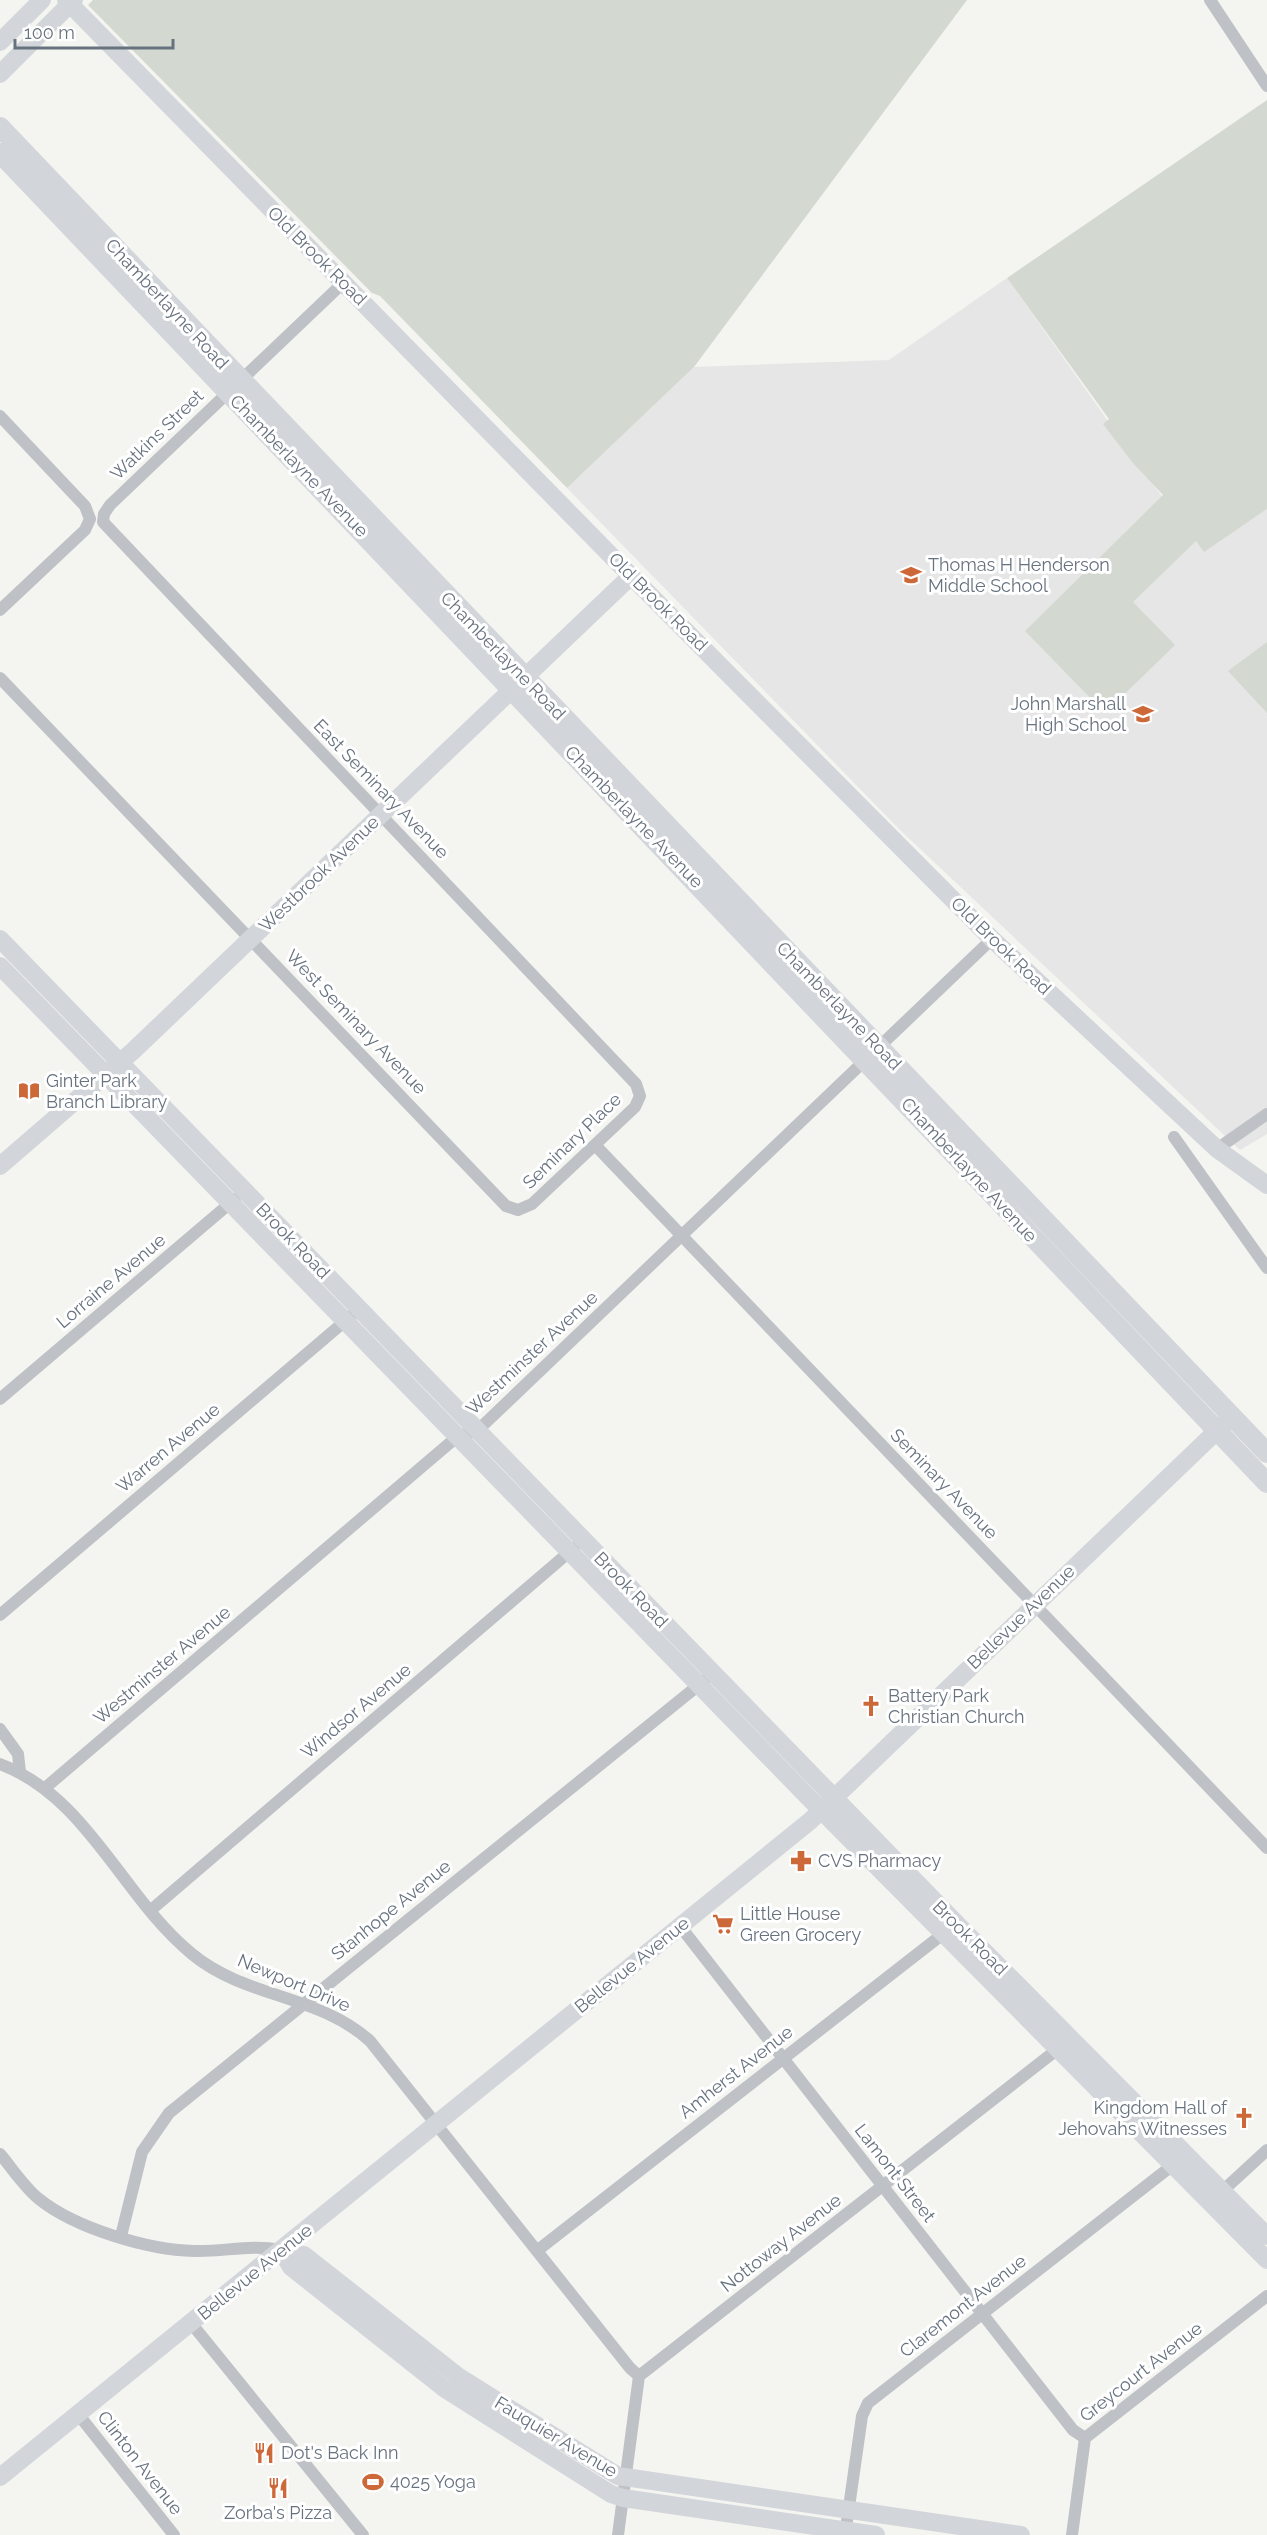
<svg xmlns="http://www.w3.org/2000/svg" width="1267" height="2535" viewBox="0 0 1267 2535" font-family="Raleway,sans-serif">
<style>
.built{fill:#e5e6e5}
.green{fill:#d3d9d1}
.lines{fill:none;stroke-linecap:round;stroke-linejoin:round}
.street{stroke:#bec1c5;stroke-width:12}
.secondary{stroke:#d2d5d9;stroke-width:18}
.primary{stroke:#d2d5d9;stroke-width:20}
.labels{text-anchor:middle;stroke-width:6;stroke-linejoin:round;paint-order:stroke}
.street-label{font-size:18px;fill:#67727f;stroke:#fff}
.poi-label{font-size:18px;fill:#67727f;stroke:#fff;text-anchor:start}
</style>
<rect width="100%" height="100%" fill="#f4f4f1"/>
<path class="built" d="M1007,278l144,204 53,69 63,-42v625l-27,16 -340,-320 -333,-342 127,-121 195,-7z"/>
<path class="green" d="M93,0h874l-273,367 -127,121 -187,-192 -8,-3 -284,-288z
M1267,100v409l-63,43 -8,-11 -63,61 42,43 -70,68 -80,-82 138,-136 -31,-33 -29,-38 6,-5 -102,-141z
M1267,642v71l-39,-42z"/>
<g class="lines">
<path class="street" d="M1210,0l57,86
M0,416l85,90 5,13 -5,11 -85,80
M0,678l506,528 12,4 14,-6 103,-97 5,-11 -4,-12 -533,-562 1,-8 6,-9 233,-222
M1174,1137l93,131
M595,1145l672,703
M1217,1149l50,-35
M0,1399l235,-200
M0,1615l351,-299
M0,1729l18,25 2,18
M0,1764c88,33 122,133 192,190 53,44 128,41 178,87l260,327 9,8
M45,1788l413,-352 19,-5 515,-492
M151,1910l423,-362
M680,1926l393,504 12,8
M0,2154c12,14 24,33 39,45 36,29 109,51 155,52 31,1 55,-7 87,-1
M1217,2196l50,-46
M121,2236l21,-84 27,-39 536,-433
M538,2250l410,-320
M191,2323l172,212
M78,2414l96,121
M618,2535l21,-159 424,-331
M845,2535l17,-119 6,-13 310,-242
M1072,2535l13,-97 182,-142"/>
<path class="secondary" d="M66,0l565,576 361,363 225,210 50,36
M0,42l42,-42
M0,74l74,-74
M0,939l956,984 311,313
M0,966l809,832 458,462
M0,1166l133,-115 498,-475
M281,2250l23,5 155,122 159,99 403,59
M281,2250l10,17 154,122 166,105 12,4 253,37
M0,2477l810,-656 416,-399"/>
<path class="primary" d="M0,127l1267,1326
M0,153l1267,1330"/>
</g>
<defs>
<symbol id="school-bare" viewBox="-9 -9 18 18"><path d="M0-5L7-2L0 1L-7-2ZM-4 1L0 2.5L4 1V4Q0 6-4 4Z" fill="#cd6939" stroke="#fff" stroke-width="2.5" paint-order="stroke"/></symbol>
<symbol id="library-bare" viewBox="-9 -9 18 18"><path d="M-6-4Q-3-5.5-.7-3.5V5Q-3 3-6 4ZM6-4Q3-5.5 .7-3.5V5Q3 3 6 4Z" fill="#cd6939" stroke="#fff" stroke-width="2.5" paint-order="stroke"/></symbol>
<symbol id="church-bare" viewBox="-9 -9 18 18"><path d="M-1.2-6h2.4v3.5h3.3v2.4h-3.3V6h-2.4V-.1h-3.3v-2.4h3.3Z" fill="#cd6939" stroke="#fff" stroke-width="2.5" paint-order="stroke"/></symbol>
<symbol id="pharmacy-bare" viewBox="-9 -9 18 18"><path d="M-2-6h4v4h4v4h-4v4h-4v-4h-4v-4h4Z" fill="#cd6939" stroke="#fff" stroke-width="2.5" paint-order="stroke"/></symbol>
<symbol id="supermarket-bare" viewBox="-9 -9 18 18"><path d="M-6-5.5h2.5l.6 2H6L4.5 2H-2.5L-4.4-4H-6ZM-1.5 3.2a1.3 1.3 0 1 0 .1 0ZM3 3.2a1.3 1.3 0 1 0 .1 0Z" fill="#cd6939" stroke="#fff" stroke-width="2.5" paint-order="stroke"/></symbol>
<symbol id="restaurant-bare" viewBox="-9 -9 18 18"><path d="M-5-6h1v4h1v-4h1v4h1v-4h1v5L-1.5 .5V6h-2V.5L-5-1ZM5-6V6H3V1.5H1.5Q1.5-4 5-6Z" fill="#cd6939" stroke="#fff" stroke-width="2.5" paint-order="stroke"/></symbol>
<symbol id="stadium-bare" viewBox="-9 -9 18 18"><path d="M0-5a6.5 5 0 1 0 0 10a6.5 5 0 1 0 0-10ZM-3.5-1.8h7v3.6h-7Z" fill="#cd6939" stroke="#fff" stroke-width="2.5" paint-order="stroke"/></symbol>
</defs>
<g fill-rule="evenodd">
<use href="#school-bare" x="896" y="560" width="30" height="30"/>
<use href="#school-bare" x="1128" y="699" width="30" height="30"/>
<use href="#library-bare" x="14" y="1076" width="30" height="30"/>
<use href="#church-bare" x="856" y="1691" width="30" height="30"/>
<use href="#pharmacy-bare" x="786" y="1846" width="30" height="30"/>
<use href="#supermarket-bare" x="708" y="1909" width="30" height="30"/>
<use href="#church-bare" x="1229" y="2103" width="30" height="30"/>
<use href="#restaurant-bare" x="249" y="2438" width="30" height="30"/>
<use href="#stadium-bare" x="358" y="2467" width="30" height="30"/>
<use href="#restaurant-bare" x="263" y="2473" width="30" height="30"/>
</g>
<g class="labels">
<g class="street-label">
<text transform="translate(317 256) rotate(45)" y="6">Old Brook Road</text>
<text transform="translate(167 304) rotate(47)" y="6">Chamberlayne Road</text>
<text transform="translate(157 435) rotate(-44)" y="6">Watkins Street</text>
<text transform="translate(299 466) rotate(46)" y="6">Chamberlayne Avenue</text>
<text transform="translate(658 602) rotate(45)" y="6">Old Brook Road</text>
<text transform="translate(503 656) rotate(46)" y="6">Chamberlayne Road</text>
<text transform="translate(381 789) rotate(46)" y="6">East Seminary Avenue</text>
<text transform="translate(634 817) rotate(46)" y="6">Chamberlayne Avenue</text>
<text transform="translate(319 874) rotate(-44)" y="6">Westbrook Avenue</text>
<text transform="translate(1001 946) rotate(44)" y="6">Old Brook Road</text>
<text transform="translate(839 1006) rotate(46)" y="6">Chamberlayne Road</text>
<text transform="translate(356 1022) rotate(46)" y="6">West Seminary Avenue</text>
<text transform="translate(572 1141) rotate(-44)" y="6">Seminary Place</text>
<text transform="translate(969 1170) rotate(47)" y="6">Chamberlayne Avenue</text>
<text transform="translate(293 1241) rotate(46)" y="6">Brook Road</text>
<text transform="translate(111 1281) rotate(-40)" y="6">Lorraine Avenue</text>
<text transform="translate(532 1353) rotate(-43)" y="6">Westminster Avenue</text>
<text transform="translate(168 1448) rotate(-40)" y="6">Warren Avenue</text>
<text transform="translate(944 1484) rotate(46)" y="6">Seminary Avenue</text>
<text transform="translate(631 1590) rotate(46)" y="6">Brook Road</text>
<text transform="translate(1021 1617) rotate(-44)" y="6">Bellevue Avenue</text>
<text transform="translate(162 1665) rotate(-40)" y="6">Westminster Avenue</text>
<text transform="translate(356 1711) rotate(-40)" y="6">Windsor Avenue</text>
<text transform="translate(391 1910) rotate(-39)" y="6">Stanhope Avenue</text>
<text transform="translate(970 1938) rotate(45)" y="6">Brook Road</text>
<text transform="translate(632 1965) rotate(-39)" y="6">Bellevue Avenue</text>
<text transform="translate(294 1983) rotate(23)" y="6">Newport Drive</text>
<text transform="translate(736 2072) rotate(-38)" y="6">Amherst Avenue</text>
<text transform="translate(895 2173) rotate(52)" y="6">Lamont Street</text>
<text transform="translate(781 2243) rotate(-38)" y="6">Nottoway Avenue</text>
<text transform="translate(255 2272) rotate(-39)" y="6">Bellevue Avenue</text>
<text transform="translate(963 2306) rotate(-38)" y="6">Claremont Avenue</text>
<text transform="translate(1141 2372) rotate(-38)" y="6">Greycourt Avenue</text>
<text transform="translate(556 2437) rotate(31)" y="6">Fauquier Avenue</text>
<text transform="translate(140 2463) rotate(52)" y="6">Clinton Avenue</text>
</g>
<g class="poi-label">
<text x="928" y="571">Thomas H Henderson<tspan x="928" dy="21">Middle School</tspan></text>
<text x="1126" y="710" text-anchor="end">John Marshall<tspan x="1126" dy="21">High School</tspan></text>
<text x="46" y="1087">Ginter Park<tspan x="46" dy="21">Branch Library</tspan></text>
<text x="888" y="1702">Battery Park<tspan x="888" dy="21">Christian Church</tspan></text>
<text x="818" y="1867">CVS Pharmacy</text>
<text x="740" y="1920">Little House<tspan x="740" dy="21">Green Grocery</tspan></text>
<text x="1227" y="2114" text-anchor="end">Kingdom Hall of<tspan x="1227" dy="21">Jehovahs Witnesses</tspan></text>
<text x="281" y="2459">Dot's Back Inn</text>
<text x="390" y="2488">4025 Yoga</text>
<text x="278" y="2519" text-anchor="middle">Zorba's Pizza</text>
</g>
</g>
<path d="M15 39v9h158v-9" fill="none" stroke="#67727f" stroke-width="3"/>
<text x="24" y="39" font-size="18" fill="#67727f" stroke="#ffffff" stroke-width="4.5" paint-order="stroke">100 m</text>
</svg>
